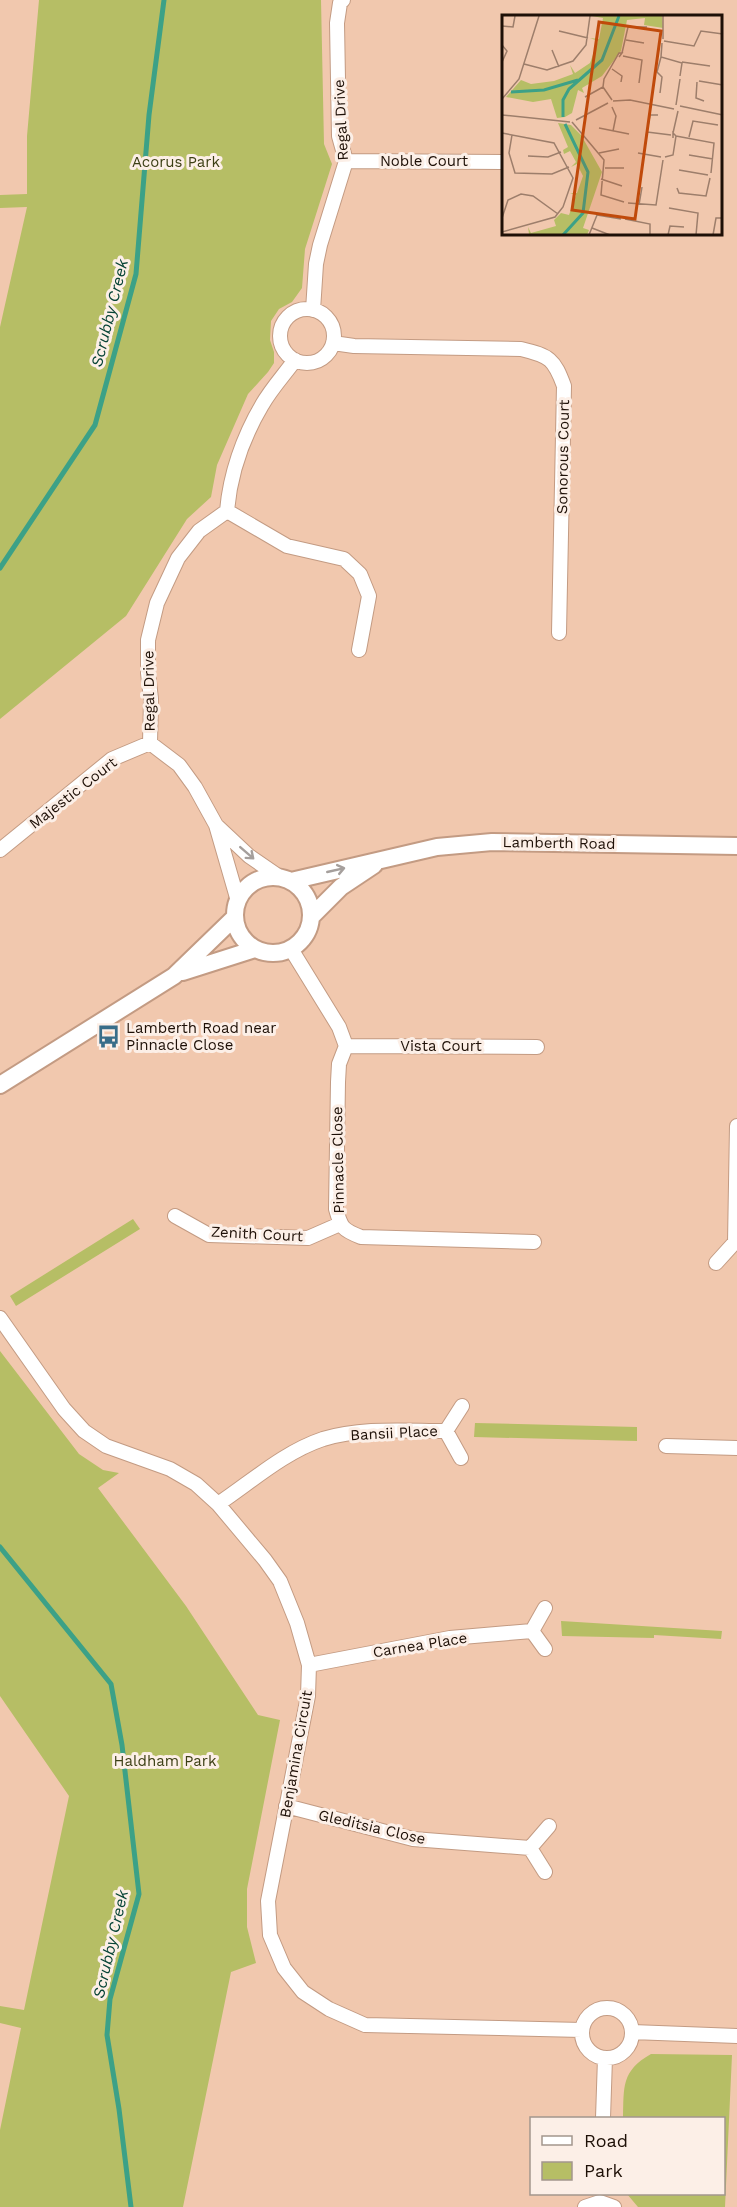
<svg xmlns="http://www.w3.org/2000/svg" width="737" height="2207" viewBox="0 0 737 2207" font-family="'Work Sans',sans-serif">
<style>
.green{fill:#b6be65}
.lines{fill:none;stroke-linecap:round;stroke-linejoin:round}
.stream{stroke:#3ca187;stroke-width:5}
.minor-casing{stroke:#c39b83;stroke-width:16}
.tertiary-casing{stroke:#c39b83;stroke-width:20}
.minor{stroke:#fff;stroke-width:14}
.tertiary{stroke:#fff;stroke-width:16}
.oneway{stroke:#a59f9c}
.labels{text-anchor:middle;stroke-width:6;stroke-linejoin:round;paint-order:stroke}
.street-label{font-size:15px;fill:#1e1007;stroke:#fcefe7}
.park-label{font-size:15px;fill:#3c3f15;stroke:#fcefe7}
.poi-label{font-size:15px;fill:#1e1007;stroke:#fcefe7;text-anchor:start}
.water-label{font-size:16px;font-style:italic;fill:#074436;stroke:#fcefe7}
.inset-river{fill:none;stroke:#3ca187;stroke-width:3}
.inset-road{fill:none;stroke:#9d7e6b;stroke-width:1.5}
.view{fill:#c04a0b;fill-opacity:0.15;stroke:#c04a0b;stroke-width:3}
.inset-edge{fill:none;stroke:#1e1007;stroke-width:3}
</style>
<rect width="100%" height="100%" fill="#f1c8ae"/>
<path class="green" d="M39,0h282l3,144 8,20 -27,85 -3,39 -10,14 -13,7 -8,12 -1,19 4,12v11l-6,9 -20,22 -31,71 -6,32 -24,22 -61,97 -126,103v-392l27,-120 -27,1v-13l27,-1v-58z
M133,1219l7,10 -124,77 -6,-10z
M0,1351l79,103 24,16 16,3 -21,15 88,118 72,109 22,5 -33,169v38l9,36 -25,9 -48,235h-183v-77l21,-102 -21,-5v-17l24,4 45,-214 -69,-100z
M475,1423l162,4v14l-163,-4z
M561,1621l161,10 -1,8 -67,-4v3l-92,-2z
M651,2054l81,1 -7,152h-87l-11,-13h97v-76h-101c1,-31 -2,-47 28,-64z"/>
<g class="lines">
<path class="stream" d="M0,568l95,-143 41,-151 13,-159 15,-115
M0,1547l111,137 11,61 17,149 -29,105 -3,36 12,74 12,98"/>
<defs>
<path id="minor" d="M346,161l157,1
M280 336a27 27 0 1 1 54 0a27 27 0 1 1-54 0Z
M313,310l3,-46 4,-19 26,-84 -7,-25 -2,-113 3,-20 3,-3
M333,343l21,3 167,3c29,7 33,10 43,37l-5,247
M227,511l60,35 57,13 16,15 9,22 -10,54
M216,825l33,31 32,22
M0,850l112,-91 38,-16
M238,901l-22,-76 -21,-38 -16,-22 -29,-22 1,-44 -3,-26v-33l9,-37 21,-45 21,-27 28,-20c3,-36 16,-74 35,-106 9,-16 22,-30 33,-45
M291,949l48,78 7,19 -7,18 -1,18 -2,127c5,19 7,21 25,28l173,5
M346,1046l191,1
M175,1216l34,19 99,3 32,-14
M735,1242l2,-116
M716,1263l19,-21 2,1
M0,1318l64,91 20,22 22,15 64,23 26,15 22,20 47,56 15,21 17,42 12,42 -1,31 -40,205 2,34 14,33 19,24 26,17 36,16 217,5
M666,1446l71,2
M461,1458l-15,-27 16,-25
M218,1504c33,-22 66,-52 105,-65 39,-12 82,-8 123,-8
M545,1649l-13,-18 13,-23
M309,1665l141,-27 82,-7
M286,1806l127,33 117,9
M545,1872l-15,-24 19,-22
M582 2033a25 25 0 1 1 50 0a25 25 0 1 1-50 0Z
M632,2032l105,4
M603,2118l2,-60
M585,2207l15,-5 14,5"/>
<path id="tertiary" d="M235 915a38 38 0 1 1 76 0a38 38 0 1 1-76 0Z
M291,881l146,-34 55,-5 245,4
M312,916l29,-29 33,-22
M183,972l72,-23
M0,1085l174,-109 61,-59"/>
</defs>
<use href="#minor" class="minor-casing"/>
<use href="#tertiary" class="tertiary-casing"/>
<use href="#minor" class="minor"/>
<use href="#tertiary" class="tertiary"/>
</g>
<defs><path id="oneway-shaft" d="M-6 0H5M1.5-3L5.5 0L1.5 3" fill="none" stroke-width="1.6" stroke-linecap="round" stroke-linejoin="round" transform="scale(1.5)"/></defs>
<g class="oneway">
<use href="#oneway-shaft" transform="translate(247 853) rotate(41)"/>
<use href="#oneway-shaft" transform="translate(336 870) rotate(-13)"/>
</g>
<defs>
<symbol id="bus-bare" viewBox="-9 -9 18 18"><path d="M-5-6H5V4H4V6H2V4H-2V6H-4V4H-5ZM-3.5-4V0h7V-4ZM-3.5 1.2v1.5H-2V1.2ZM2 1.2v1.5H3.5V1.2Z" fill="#386d89" stroke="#fcefe7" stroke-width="2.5" paint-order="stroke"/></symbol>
</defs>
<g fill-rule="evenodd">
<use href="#bus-bare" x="92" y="1020" width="33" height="33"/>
</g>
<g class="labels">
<g class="street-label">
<text transform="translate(341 120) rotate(-93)" y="5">Regal Drive</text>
<text x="424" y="166">Noble Court</text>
<text transform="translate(563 457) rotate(-89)" y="5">Sonorous Court</text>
<text transform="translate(149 691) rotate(-91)" y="5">Regal Drive</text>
<text transform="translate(73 793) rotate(-38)" y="5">Majestic Court</text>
<text transform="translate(559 843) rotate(1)" y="5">Lamberth Road</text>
<text x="441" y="1051">Vista Court</text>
<text transform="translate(338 1160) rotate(-91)" y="5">Pinnacle Close</text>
<text transform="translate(257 1234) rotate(3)" y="5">Zenith Court</text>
<text transform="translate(394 1433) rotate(-3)" y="5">Bansii Place</text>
<text transform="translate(420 1645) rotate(-9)" y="5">Carnea Place</text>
<text transform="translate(296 1754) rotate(-80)" y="5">Benjamina Circuit</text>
<text transform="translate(372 1827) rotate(13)" y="5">Gleditsia Close</text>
</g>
<g class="park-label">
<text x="176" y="167">Acorus Park</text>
<text x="165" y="1766">Haldham Park</text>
</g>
<g class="poi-label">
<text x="126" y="1033">Lamberth Road near<tspan x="126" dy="17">Pinnacle Close</tspan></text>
</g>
<g class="water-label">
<text transform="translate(109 313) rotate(-76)" y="6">Scrubby Creek</text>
<text transform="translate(110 1944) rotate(-77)" y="6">Scrubby Creek</text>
</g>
</g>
<g transform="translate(502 15)">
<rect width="220" height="220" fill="#f1c8ae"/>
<path d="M90,1h70l1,12 -19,-3 1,-7 -18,2 -6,31 -19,25 -20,12 2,5 -6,-3 -6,23 -7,4 -8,1 -6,-19 -18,3 -27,-5 15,-17 10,4 23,-3 19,-7 -3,-9 5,8 15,-10 8,-22 -8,-3 9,1 4,-21zM56,108l13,2 10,10 21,37 -19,56 6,2 -2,5h-62l4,-1 -1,-7 3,6 25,-7 -2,-6 7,-7 8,2 7,-20 -6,-2h7l6,-17 -6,-12 -6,3 5,-5 -6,-11 -6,3 -1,-4 5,-3z" fill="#b6be65"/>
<path class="inset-river" d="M9,77l33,-2 34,-10M61,102v-17l6,-11 33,-29 17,-44M61,220l20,-22 5,-41 -23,-48"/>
<path class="inset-road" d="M0,11l11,1 2,-11M57,16l29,7M161,24v-23M124,25l18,3M162,26l30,5 7,-15 22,3M160,28l-1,14 21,6 -2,13M0,30l5,6 -5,11M50,35l7,17M120,38l6,-26h19M121,41l19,4 -3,23M180,47l28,4M22,49l23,6 26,-9 13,-16 4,-29M110,54l10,7 -1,6M197,66l24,4M195,67l-1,16 8,3M158,78l2,-16 -5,-5 4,-15M83,82l18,-10M0,84l17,-20 20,-63M110,85l-9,-13 1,-8 15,-26h3l-3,4M111,86l17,-1 44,9M174,90l4,-26M178,91l43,9M110,92l4,9 -3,15M0,100l68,7M74,105l32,-17M70,107l32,38 -3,35 23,7M97,113l30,6M145,117l24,3M0,118l52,10 19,35 -10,29 -8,10 -53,15M171,118l5,-22M10,120l-3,18 6,20 37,1 17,-7M174,121l38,7 -3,30M144,122l4,-22h8M187,122l4,-16 25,4M97,138l20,-4M136,138l23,4M187,140l24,4M26,141l20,1 13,-5M163,142l8,-2 3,-19 -3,-3v5M103,153h19M177,155l29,5M99,164l21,7M175,173l2,5 27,3 4,-18M126,188l28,2 7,-45M137,190l3,-18M167,193l29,5 -2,22M0,203l6,-18 13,-6 12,2 25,18M123,204l25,5v11M90,213l18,7M87,220l8,-20 24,4M166,220l2,-9 14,1M211,220l3,-17h7"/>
<path class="view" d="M97,7l62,9 -26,188 -63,-9z"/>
<rect width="220" height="220" class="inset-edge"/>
</g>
<rect x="530" y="2117" width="195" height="78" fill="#fcefe7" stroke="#a3968d" stroke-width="1.5"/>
<rect x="542" y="2136" width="30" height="9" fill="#ffffff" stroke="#a3968d" stroke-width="1.5"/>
<text x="584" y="2147" font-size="18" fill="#1e1007">Road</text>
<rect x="542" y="2162" width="30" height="18" fill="#b6be65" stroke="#a3968d" stroke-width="1.5"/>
<text x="584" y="2177" font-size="18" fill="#1e1007">Park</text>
</svg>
